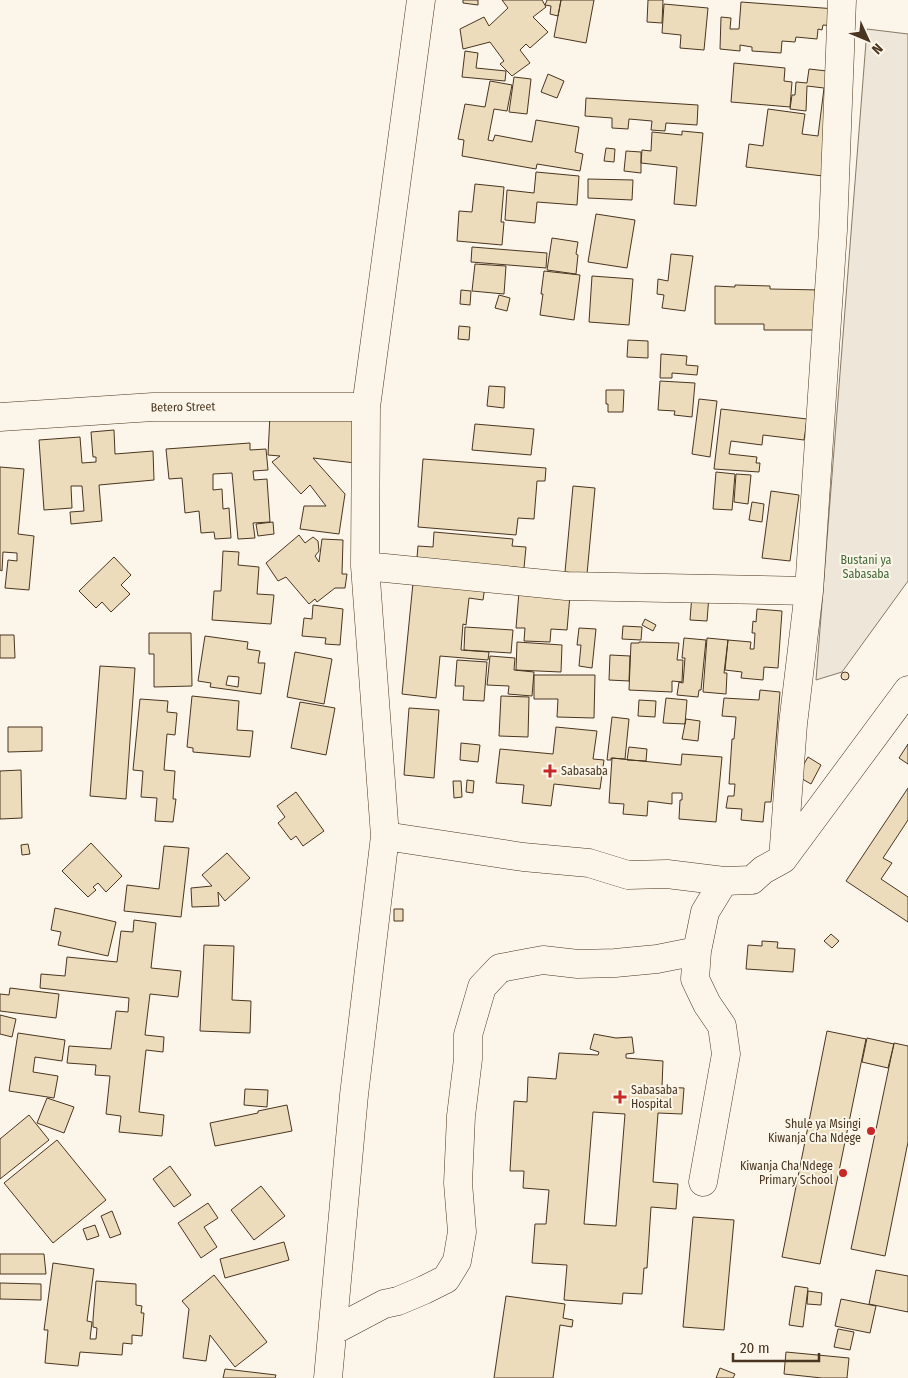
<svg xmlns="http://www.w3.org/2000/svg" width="908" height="1378" viewBox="0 0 908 1378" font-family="'Fira Sans Condensed',sans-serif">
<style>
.green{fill:#ede6d9;stroke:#887966}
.building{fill:#ecdcbc;stroke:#4a3520;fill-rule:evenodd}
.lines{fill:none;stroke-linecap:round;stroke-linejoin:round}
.minor-casing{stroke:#4a3520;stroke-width:29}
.minor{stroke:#fbf6e9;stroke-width:28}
.poi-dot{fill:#c62828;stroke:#fbf6e9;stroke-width:2}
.labels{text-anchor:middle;stroke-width:4;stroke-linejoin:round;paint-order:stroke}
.street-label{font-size:12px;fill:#4a3520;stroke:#fbf6e9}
.park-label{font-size:12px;fill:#436837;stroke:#fbf6e9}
.poi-label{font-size:12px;fill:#4a3520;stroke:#fbf6e9;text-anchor:start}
</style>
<rect width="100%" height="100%" fill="#fbf6e9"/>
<path class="green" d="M867,29l41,5v547l-66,91 -26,8z"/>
<path class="building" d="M463,0h15v5l-15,-2z
M502,0h40l4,7 -13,10 15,15 -18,16 -4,-4 -6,6 10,13 -18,13 -12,-12 4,-3 -14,-19 -27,7 -3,-20 24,-12 5,9 19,-18z
M547,0h14l-3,16 -8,-2 1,-8 -6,-1z
M561,0h33l-8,43 -32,-6z
M648,0h15l-1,23 -15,-1z
M741,2l95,7 -1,17 -12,-1 -1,5 -4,-1 -1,10 -21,-2 -1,5 -13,-1 -1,12 -29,-2v-4l-12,-2v6l-20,-2 1,-32 10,1 -1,11h9z
M664,4l44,4 -4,42 -24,-2 1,-13 -19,-2z
M465,51l13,2 -2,15 30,3 -1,10 -43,-4z
M734,63l51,5 -1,13 8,1 -2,25 -59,-5z
M809,69l27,3 -13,104 -77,-9 3,-23 14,2 5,-37 37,5 -3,20 16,2 6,-48 -17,-2 -1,25 -16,-2 2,-14h3l1,-13 11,1z
M548,74l16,7 -7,17 -16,-6z
M514,77l17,2 -4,35 -18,-2z
M490,81l22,4 -5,26 -13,-2 -6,31 5,1 2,-6 37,7 4,-22 43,7 -4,25 8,2 -3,17 -43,-7 -1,5 -74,-13 2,-16 -6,-1 7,-35 20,3z
M586,98l112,7 -1,20 -31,-2 -1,8 -14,-1 1,-9 -23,-2 -1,10 -16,-1v-10l-27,-2z
M682,131l21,2 -7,73 -22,-2 3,-37 -36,-4 1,-13 9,1 1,-19 30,3z
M606,148l9,1 -1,13 -10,-1z
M626,151l15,1v21l-17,-2z
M536,172l43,4 -2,29 -40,-3 -2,21 -30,-3 2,-30 27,3z
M588,179l45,1 -1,20 -44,-2z
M475,184l29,3 -3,35h3l-2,23 -45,-4 2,-30 13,1z
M596,214l39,6 -8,48 -39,-6z
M552,238l26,4 -2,12 2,1 -2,19 -29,-4z
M472,247l75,6 -1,15 -75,-6z
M671,254l22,2 -8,55 -23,-3 2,-13 -7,-1 1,-15 10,2z
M475,264l31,2 -2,28 -32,-3z
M544,271l36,4 -6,45 -34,-5 3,-21h-2z
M592,276l41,3 -4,46 -40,-3z
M735,285l35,1v3l51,1 -1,40h-56v-6h-49v-38l20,1z
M461,290l10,1 -1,14 -10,-1z
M499,295l11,3 -3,13 -12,-3z
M459,326l11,1 -1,13 -11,-1z
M628,340l20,1v17l-21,-1z
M661,354l26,2 -1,9 12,1 -1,9 -25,-2v5h-12z
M660,381l35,2 -3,34 -18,-2 1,-4 -17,-1z
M489,386l16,1 -1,21 -17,-2z
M606,390h18l-1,22h-15v-8h-2z
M699,399l18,2 -7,56 -18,-3z
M721,409l86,10 -3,21 -41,-5 -1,10 -31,-4 -2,13 28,3 -1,6h4l-1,9 -45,-3z
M270,414l89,2 -4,47 -42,-5 32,36 -6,40 -39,-5 4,-23h22l-16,-21 -9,9 -29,-32 8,-6 -12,-1z
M475,424l59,5 -3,26 -59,-5z
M114,430l1,24 38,-3 1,29 -55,5 3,36 -31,3 -1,-12 14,-1 -2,-25h-11l1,22 -28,2 -5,-70 41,-3 2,26 14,-1v-5h-3l-2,-25z
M250,443v7l16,-1 2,21 -15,1 1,9 13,-1 3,43 -17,1 2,15 -17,1 -6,-66 -19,1v16l9,-1 1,20 6,-1 2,30 -16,1 -1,-7 -13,1 -2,-22 -14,2 -3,-35 -13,1 -3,-30z
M423,459l123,9 -1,13h-8l-3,38 -16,-1 -2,17 -98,-8z
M0,467l24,2 -6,65 16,2 -5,54 -24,-2 3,-28 9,1v-8l-14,-1 -1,19 -2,-1z
M716,472l19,2 -3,36 -19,-1z
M736,474l15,1 -3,29 -14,-2z
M573,486l22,2 -8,86 -22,-2z
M771,491l28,4 -9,66 -28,-3z
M752,502l12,2 -2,18 -13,-2z
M273,522l1,12 -16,2 -2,-12z
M434,532l79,7 -1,7 14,1 -2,21 -12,-1 -1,10 -95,-8 2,-23 15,1z
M299,535l6,8 8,-6 5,4 1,10 -4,5 4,6 3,-23 21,1 -1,34h5l-2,14h-10l-18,14 -2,-3 -6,5 -23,-27 -8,4 -12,-18z
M223,551l16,1 -1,13 21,2 -2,27 17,1 -3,29 -59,-4 2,-29h7z
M114,557l17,18 -10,10 9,9 -19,18 -9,-10 -6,6 -17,-17z
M414,573l72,6 -3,21 -14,-2 -3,27 -3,-1 -2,26 28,2 -1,8 -48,-4 -4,42 -34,-4z
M519,592l51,3 -3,35 -16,-1 -1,13 -26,-1 1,-13h-9z
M692,594l17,1 -2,26 -17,-1z
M313,605l30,4 -3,36 -15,-1 1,-6 -24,-2 2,-18 8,1z
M757,609l25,2 -4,57 -14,-1 -1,13 -22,-2 1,-6 -17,-2 3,-30 23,2 -1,7h4l1,-16h-3l1,-12 3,1z
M645,619l11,6 -3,6 -11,-6z
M623,626l19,1 -1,13 -19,-1z
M465,627l48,3 -2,23 -47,-3z
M579,628l17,1 -4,39 -13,-2 2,-21h-4z
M149,633h42l1,53 -38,1v-33h-5z
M0,635h14l1,23h-15z
M205,636l43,6 -1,7 13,2 -2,12h7l-4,31 -51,-7 1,-4 -13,-2zM228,676l11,1 -1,10 -12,-2z
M684,638l22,2 -5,50h-2l-1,7 -21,-2 2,-13 4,1 2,-25h-3z
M707,638l21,2 -4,33h3l-1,21 -23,-2z
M517,642l45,3 -1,27 -45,-2z
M639,642l40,1 -2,17h6l-1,22 -10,-1v11l-43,-2 2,-47h8z
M295,652l37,7 -8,45 -37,-7z
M610,655l20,1 -1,25 -20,-1z
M490,656l25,2 -1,12 20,2 -2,24 -24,-2 1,-8 -22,-1z
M457,660l30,2 -3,39 -21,-1 1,-14h-9z
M100,666l35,2 -9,131 -36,-3z
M841 676a4 4 0 1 1 8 0a4 4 0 1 1-8 0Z
M534,675h61l-1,43 -37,-1 1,-18h-24z
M760,690l20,2 -9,110h-6l-2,20 -22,-2 1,-11 -16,-1 2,-12h6l1,-12h-6l3,-45h2l2,-22 -14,-1 2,-18 35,2z
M192,696l47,5 -2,29 16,1 -3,26 -57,-5v-4l-6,-1z
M501,696l28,1 -1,40 -29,-1z
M666,698l21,2 -2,24 -22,-1z
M140,699l28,2 -1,11 10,1 -2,22 -8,-1 -3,36 11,1 -2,28h3l-3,23 -18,-1 2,-23 -16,-1 2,-26 -10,-1z
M639,700l17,1 -1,16 -17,-1z
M300,702l35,6 -9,47 -35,-7z
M409,708l30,2 -5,68 -30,-3z
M612,717l17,2 -4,40 -14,-1v2h-4z
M686,719l14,2 -2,20 -16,-2z
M8,727h34v24l-34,1z
M556,727l41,4 -4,28 11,1 -4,29 -46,-5 -3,22 -29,-3 2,-18 -28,-2 4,-34 53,5z
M461,743l19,2 -2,17 -18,-2z
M908,744v20l-9,-6z
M629,747l18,2 -1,12 -19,-1z
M682,754l40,3 -6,65 -37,-3 1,-19h2v-7h-10v11l-24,-3 -1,15 -24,-2 1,-10 -15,-1 3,-45 69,7z
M808,757l13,8 -10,19 -14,-8z
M21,770l1,48 -22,1v-48z
M467,780l7,1 -1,12 -7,-1z
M453,781h8l1,16 -8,1z
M908,788v32l-25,38 9,5 -11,16 27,18v25l-62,-41z
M296,792l28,39 -21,15 -7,-10 -5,4 -13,-17 7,-6 -8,-11z
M91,843l31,33 -16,16 -8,-9 -5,4 3,3 -8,7 -26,-26z
M28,844l2,10 -8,1 -1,-10z
M164,846l25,2 -8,69 -57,-6 3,-26 32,4z
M227,853l23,25 -25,23 -7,-9 1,14 -27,1 -1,-19 21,-2 -10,-11z
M55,908l61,14 -8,34 -50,-11 3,-13 -10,-2z
M394,909h9v12h-9z
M134,920l22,3 -5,45 30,3 -3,26 -28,-3 -5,41 19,2 -1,15 -17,-2 -7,62 25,3 -2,21 -43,-4 2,-16 -15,-2 4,-38 -15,-1 1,-10 -29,-2 2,-17 42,3 5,-38 12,1 1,-14 -89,-10 1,-14 24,2 2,-19 50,5 4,-31 12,1z
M831,934l8,7 -7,7 -8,-7z
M762,941l16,1 -1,6 18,1 -2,23 -47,-3 2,-24 14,1z
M204,945l30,1 -2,54 19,1 -1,32 -50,-2z
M10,988l49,6 -3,24 -56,-7v-17l9,1z
M0,1015l16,4 -4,18 -12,-3z
M827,1031l39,8 -46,225 -38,-7z
M18,1033l47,7 -3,21 -27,-4 -2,15 25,4 -4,22 -45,-7z
M594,1034l22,4 16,-1 2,16 -8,1v4l37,3 -1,26 22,1 -2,26 -24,-1 -5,69 25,2 -2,25 -25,-2 -4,61h-3l-2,26 -19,-1 -1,11 -58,-4 3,-35 -35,-2 3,-39h11l3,-34 -26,-2 1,-17h-14l4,-70 13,1 1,-25 28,2 3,-26 39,2 1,-3 -9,-3zM593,1112l32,2 -9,112 -32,-2z
M867,1038l27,6 -6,24 -26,-6z
M894,1043l14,3v96l-23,114 -34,-7z
M245,1089l23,1 -1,17 -23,-2z
M47,1098l27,9 -10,26 -27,-10z
M287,1105l5,26 -77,15 -5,-23 48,-10v-2z
M29,1115l20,25 -49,39v-40z
M57,1140l49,60 -53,43 -49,-60z
M170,1166l21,29 -17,12 -21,-28z
M261,1186l24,30 -31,24 -23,-30z
M208,1203l10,15 -14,9 13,20 -16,11 -23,-35z
M112,1211l9,23 -11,4 -9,-22z
M693,1217l41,3 -10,110 -41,-3z
M95,1225l4,11 -12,4 -4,-11z
M284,1242l5,18 -64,18 -5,-19z
M0,1254h44l2,20h-46z
M53,1263l41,6 -7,52 5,1 -2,17h6l1,-11 -4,-1v-8l3,-38 40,3v21l6,1 -1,7h3l-2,23 -10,-1v9l-9,-1 -1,12 -42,-3 -2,14 -33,-3 3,-33h-4z
M876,1270l32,6v36l-39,-8z
M214,1275l53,67 -32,25 -25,-32 -4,26 -23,-3 6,-49 -7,-8z
M0,1283l41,1v16l-41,-1z
M795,1286l13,2 -5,39 -14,-2z
M808,1291l14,2 -1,12 -14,-1z
M506,1296l59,8 -2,14 10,2 -1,7 -12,-2 -7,53h-59z
M841,1299l35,7 -6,27 -35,-7z
M838,1329l16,3 -4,18 -16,-3z
M786,1352l63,6 -2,20h-25l-38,-4z
M720,1368l15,6 -2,4h-17z
M225,1369l51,6 -1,3h-52z"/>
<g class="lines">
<defs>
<path id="minor" d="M0,417l153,-10h213
M365,566l201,20 243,5
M385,836l138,21 66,6 39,12 39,-1 57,7 28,-1 11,-10 20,-11 125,-169
M783,859l10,-135 16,-133 24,-361 9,-230
M697,951l-2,28 12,25 15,22 4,28 -23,128
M333,1331l51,-27 14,-3 26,-11 22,-11 11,-18 5,-29 -4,-49 3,-67 7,-57v-24l14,-48 18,-19 43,-8 35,4 37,-1 42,-4 40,-8 8,-39 19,-31
M328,1378l26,-283 31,-259 -20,-270 1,-159 55,-407"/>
</defs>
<use href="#minor" class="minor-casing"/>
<use href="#minor" class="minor"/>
</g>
<g class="poi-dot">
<path d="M547.5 763.5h5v5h5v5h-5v5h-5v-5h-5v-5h5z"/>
<path d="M617.5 1089.5h5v5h5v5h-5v5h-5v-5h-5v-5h5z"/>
<circle cx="871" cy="1131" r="5"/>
<circle cx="843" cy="1173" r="5"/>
</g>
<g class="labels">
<g class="street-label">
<text transform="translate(183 407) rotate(-1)" y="4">Betero Street</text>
</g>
<g class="park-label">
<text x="866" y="564">Bustani ya<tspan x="866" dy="14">Sabasaba</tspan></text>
</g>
<g class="poi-label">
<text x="561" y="775">Sabasaba</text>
<text x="631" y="1094">Sabasaba<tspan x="631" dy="14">Hospital</tspan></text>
<text x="861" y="1128" text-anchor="end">Shule ya Msingi<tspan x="861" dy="14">Kiwanja Cha Ndege</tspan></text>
<text x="833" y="1170" text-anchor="end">Kiwanja Cha Ndege<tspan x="833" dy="14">Primary School</tspan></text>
</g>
</g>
<g transform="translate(868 40) rotate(134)" stroke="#fbf6e9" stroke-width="4" paint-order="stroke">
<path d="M0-4L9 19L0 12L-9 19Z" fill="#4a3520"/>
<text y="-8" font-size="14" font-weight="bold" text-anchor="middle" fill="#4a3520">N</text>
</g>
<path d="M733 1353v8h86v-8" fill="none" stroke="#4a3520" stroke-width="2.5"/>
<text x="740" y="1353" font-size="15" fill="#4a3520" stroke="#fbf6e9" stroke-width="4" paint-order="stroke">20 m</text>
</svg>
